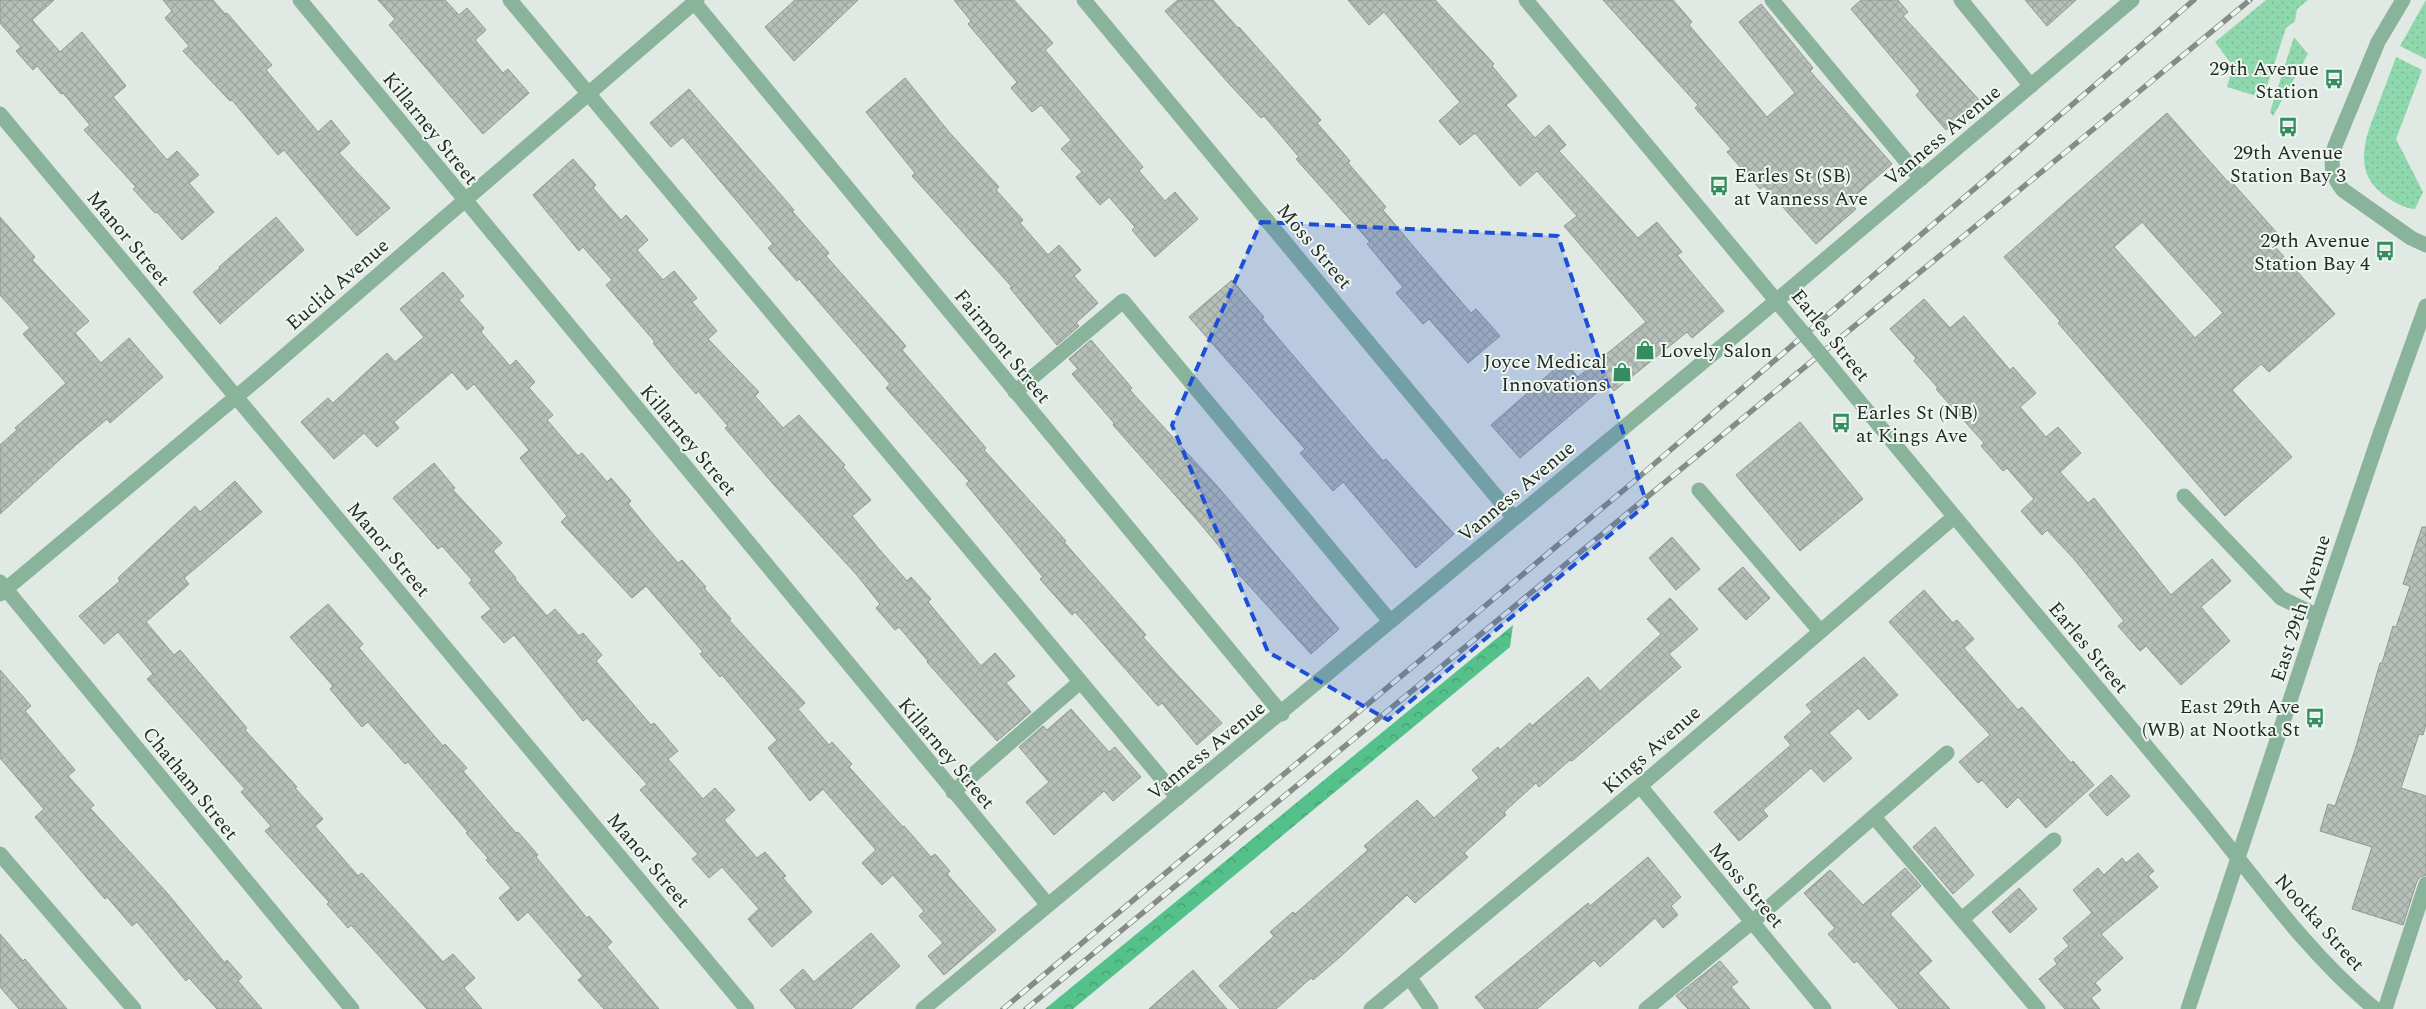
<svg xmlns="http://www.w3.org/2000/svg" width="2426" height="1009" viewBox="0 0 2426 1009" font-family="Spectral,serif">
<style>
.grass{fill:url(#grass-dots)}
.forest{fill:url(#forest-crowns)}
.building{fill:url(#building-cross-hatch);stroke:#8f9893;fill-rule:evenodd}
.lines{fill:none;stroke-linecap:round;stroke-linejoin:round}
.minor{stroke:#89b39a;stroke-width:15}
.rail-casing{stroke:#858c87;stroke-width:5.5}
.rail{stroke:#edf7f0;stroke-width:4;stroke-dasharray:11;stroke-linecap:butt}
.minor-bridge{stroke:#89b39a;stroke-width:15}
.marked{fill:#1d4ed8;fill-opacity:0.2;stroke:#1d4ed8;stroke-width:4;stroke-dasharray:10 6;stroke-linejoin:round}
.labels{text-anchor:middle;stroke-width:4;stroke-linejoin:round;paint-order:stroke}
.poi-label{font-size:20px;fill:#272b28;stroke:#edf7f0;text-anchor:end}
.street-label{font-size:20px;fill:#272b28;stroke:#edf7f0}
</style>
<defs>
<pattern id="grass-dots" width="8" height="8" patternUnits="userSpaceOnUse" patternTransform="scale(1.25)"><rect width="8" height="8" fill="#8fd7ad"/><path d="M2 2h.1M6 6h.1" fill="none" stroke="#7bb995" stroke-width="1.8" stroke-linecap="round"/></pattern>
<pattern id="forest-crowns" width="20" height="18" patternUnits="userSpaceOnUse" patternTransform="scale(1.25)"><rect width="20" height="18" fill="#55c18a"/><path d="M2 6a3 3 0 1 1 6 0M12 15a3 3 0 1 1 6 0" fill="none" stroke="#469d71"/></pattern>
<pattern id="building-cross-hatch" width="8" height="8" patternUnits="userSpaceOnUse" patternTransform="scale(1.25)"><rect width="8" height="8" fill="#b6bfba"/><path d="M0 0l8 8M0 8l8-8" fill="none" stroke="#9ca4a0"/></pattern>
</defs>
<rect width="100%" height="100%" fill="#e0e9e3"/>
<path class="grass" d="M2266,0h42l-11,9 -2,12 -9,7 -23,70 -36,-11 6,-21 -18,-24z
M2426,0v59l-26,-13z
M2294,37l14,17 -35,62 -3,-4z
M2396,57l26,13 -26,69 27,53 -8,17c-11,-1 -22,-7 -31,-14 -32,-23 -19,-57 -7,-87 6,-17 13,-34 19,-51z"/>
<path class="forest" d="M1513,625l-3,22 -437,362h-28z"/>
<path class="building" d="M0,0h54l-22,20 28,32 22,-20 44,54 -13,11 54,63 10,-9 22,24 -10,8 25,29 -32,28 -25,-28 -2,1 -22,-24 3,-2 -52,-57 6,-5 -27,-32 -2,1 -24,-28 -4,4 -17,-19 5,-4 -21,-24z
M163,0h50l12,14 2,-1 45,52 -6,5 52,62 13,-12 19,23 -11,10 51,55 -33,28 -73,-86 -6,5 -46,-55 -2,1 -47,-50 6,-5 -24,-28 7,-7z
M378,0h67l14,15 8,-7 19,22 -11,10 28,33 5,-4 21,24 -46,41 -94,-109 6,-6z
M795,0h63l-64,61 -29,-34z
M954,0h60l39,43 -8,7 98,117 -4,4 26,30 10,-9 23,27 -43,38 -23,-27 3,-3 -26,-30 -9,8 -24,-28 6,-5 -21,-23 10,-9 -30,-35 -9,7 -21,-24 6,-6 -49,-58 3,-3z
M1178,0h35l25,28 1,-1 82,93 -4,3 33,38 -2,2 38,44 -3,3 35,42 53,61 5,-4 24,27 -32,27 -39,-44 -6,5 -27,-31 7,-6 -36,-43 3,-2 -74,-83 3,-2 -35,-41 -3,2 -29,-31 -67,-76z
M1348,0h87l59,64 -2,2 25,30 -11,9 29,33 14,-13 17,20 -7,6 79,87 19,-16 25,30 -5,3 47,56 -32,27 -5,-6 -73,59 -6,-8 -88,75 -29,-33 73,-64 14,16 68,-55 -82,-96 13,-10 -40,-45 -17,15 -45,-53 -15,12 -21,-24 21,-19 -76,-90 -15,13z
M1603,0h70l19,22 -3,3 78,92 28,-24 -56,-71 22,-18 52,64 -3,3 82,93 -43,37 7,8 -40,35 -52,-58 -4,3 -33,-37 4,-3 -36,-41 3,-3z
M1861,0h37l10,12 -5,4 77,85 -34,29 -30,-35 4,-4 -69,-82z
M2025,0h51l-29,26z
M905,78l44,54 50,55 -3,3 27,30 -3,3 28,32 11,-10 22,25 -7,6 24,27 -22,20 3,3 -22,19 -47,-57 2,-1 -100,-111 3,-3 -49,-61z
M689,89l105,121 -2,1 37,42 -3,3 80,90 -4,4 84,98 -2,2 82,91 -2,1 82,93 -3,2 25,28 54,58 -25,22 -35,-42 -4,3 -83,-94 -3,3 -32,-36 3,-2 -77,-93 3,-3 -83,-93 4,-4 -91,-105 -2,2 -29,-33 5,-4 -90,-107 -12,10 -21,-24z
M2167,113l61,69 2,-2 47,53 -8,7 66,74 -66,58 -8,-8 -29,26 60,67 -67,59 -167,-193 2,-2 -56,-64zM2142,222l81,91 -28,25 -81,-91z
M573,159l23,26 -3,3 28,32 5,-5 22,25 -11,10 26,30 11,-9 23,27 -5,4 25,29 -9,8 51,53 -4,4 28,32 16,-13 46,50 -2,2 28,33 -19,16 26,32 29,33 4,-4 20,22 -3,3 53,64 14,-13 20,23 -9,7 25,29 -34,29 -70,-79 1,-1 -29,-34 -4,3 -19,-22 4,-4 -24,-30 -81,-88 -50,-58 3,-2 -30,-35 -2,3 -20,-23 -23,-28 2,-1 -49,-57 6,-5 -29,-33 -4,4 -46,-56z
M0,217l35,40 -3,3 57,61 -14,12 26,30 28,-25 34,39 -53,46 -3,-4 -30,25 -77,70v-69l17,-15 -2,-2 51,-45 -43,-49 7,-6 -30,-33z
M276,217l28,33 -84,74 -27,-32 27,-24 -1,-1z
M443,272l21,24 -5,4 25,28 -3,4 29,34 6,-6 19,22 -6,6 24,27 -6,5 31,36 4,-3 25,29 4,-4 20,23 -3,3 24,29 26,30 4,-3 24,27 -2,1 27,31 -2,1 76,83 -7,6 31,36 3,-3 20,22 -3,3 54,60 1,-1 27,31 4,-3 15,17 -3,3 49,56 -52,45 -16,-19 15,-13 -24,-27 5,-5 -31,-36 -11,10 -20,-22 14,-13 -53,-61 -13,12 -42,-53 9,-8 -55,-65 -2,2 -20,-23 3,-2 -57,-66 -14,12 -71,-76 6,-6 -47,-58 9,-8 -55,-66 -7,6 -15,-18 -58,50 5,6 -22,19 -13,-14 -30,26 -33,-37 27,-24 5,5 54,-50 8,9 29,-25 -24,-28z
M1232,280l32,37 -2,2 121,142 3,-2 68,75 -38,34 -73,-86 -10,9 -33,-38 5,-4 -116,-132z
M1924,299l26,29 14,-12 46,54 3,-3 23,26 -16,14 26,30 12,-10 23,26 -21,19 28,31 6,-5 77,97 41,-36 19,22 -30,26 29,34 -49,44 -35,-39 -6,5 -22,-25 6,-5 -50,-62 -27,-29 -5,5 -21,-24 13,-12 -27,-31 -4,3 -22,-25 3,-3 -48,-54 2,-1 -24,-27 2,-3 -26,-29z
M1091,340l41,48 -2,2 87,96 122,143 -28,25 -76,-84 2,-2 -39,-47 -85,-96 1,-2 -42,-49 6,-5 -9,-10z
M1800,422l63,77 -63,52 -64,-76z
M434,463l21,25 -2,2 49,53 -9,8 23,27 -1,1 32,37 8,-7 24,27 4,-3 19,22 -6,6 55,64 3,-2 24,28 -10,8 35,40 12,-11 20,22 -11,10 33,38 8,-6 21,24 -3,2 29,34 -40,35 -24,-28 11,-10 -37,-42 -13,11 -17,-19 6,-5 -58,-64 7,-6 -60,-66 -4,3 -69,-86 -10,8 -23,-26 10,-8 -22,-26 3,-3 -30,-34 -4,3 -45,-51z
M235,481l27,31 -78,66 5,6 -43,38 28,33 6,-5 67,78 -2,2 52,57 -2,1 28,31 -8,7 43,50 4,-3 81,89 10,-8 22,24 -11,10 18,21h-55l-76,-84 -3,3 -21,-24 2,-2 -64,-71 6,-5 -30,-34 4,-3 -98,-110 6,-5 -35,-42 -14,12 -25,-28 41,-35 -2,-3 77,-72 5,6z
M2422,527h4v197l-3,11 -4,-1 -18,54 25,8v79l-6,2 -3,4 -14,44 -51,-16 20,-62 -52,-16 8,-27 7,2 20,-56 25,-87h2l11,-37 3,1 14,-41 -7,-2z
M1672,537l28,32 -24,21 -27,-32z
M1743,567l27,31 -24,22 -28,-31z
M1924,590l29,33 4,-3 17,19 -10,9 54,62 4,-3 49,56 2,-2 21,24 -48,43 -28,-31 -11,11 -25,-28 -4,3 -19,-21 31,-27 -101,-113z
M1670,598l28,31 -29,25 12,13 -109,94 -2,-1 -31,27 -3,-4 -32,29 2,3 -42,38 4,4 -53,46 -8,-8 -67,62 -27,23 -2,-2 -35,31h-36l-21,-23 55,-50 -4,-4 23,-20 2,2 73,-64 -4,-4 53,-46 17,18 45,-40 -7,-8 26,-23 2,3 30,-27 2,3 56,-49 12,14 61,-57 -14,-15z
M328,604l35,40 -4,4 84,98 2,-2 22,24 -4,3 53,62 2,-1 20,23 -2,2 51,61 2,-2 23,26 -5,5 52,62h-55l-26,-29 5,-4 -55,-64 -10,9 -19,-23 12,-10 -25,-28 2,-2 -22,-25 2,-1 -60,-70 -3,2 -37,-42 -6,5 -32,-38 3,-3 -43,-49z
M1864,657l34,38 -29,25 -11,-12 -29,25 23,25 -28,24 -13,-14 -48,42 5,6 -29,25 -25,-29 77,-67 -7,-8 28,-25 -6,-7z
M0,670l31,36 -6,5 50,59 -7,6 26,29 -4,3 78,86 57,69 2,-3 15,17 -4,4 24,28h-45l-28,-31 -3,3 -49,-59 -5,4 -25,-29 -2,2 -70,-82 9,-8 -44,-51z
M1071,709l38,43 6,-5 26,30 -28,24 -9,-10 -50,44 -28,-33 23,-20 -30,-35 24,-21 4,4z
M2111,775l19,21 -23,20 -18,-21z
M1935,827l39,48 -21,19 -40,-47z
M2138,853l16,18 -6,5 10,11 -57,47 22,24 -28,25 6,7 -10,8 9,11h-35l-26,-30 18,-15 -3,-5 15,-13 -6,-8 29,-25 -19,-23 25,-22 6,7 18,-17 4,5z
M1648,857l33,40 -10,9 7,9 -15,13 -8,-10 -55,49 -6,-7 -57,49h-52l-10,-12 113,-94 2,3z
M1905,868l16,18 -31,28 42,47 -14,12 32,36h-51l-42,-48 -3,2 -26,-29 7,-6 -31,-35 26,-23 33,35z
M2019,888l18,21 -27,24 -18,-21z
M871,933l29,33 -49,43h-55l-16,-19 23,-21 11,13z
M0,934l23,27 2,-2 42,50h-48l-19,-22z
M1720,961l18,21 -7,5 19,22h-62l-12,-13z
M1193,970l34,39h-78z"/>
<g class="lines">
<path class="minor" d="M300,0l748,905
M510,0l668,798
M1084,0l430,518
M1526,0l273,328
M1772,0l149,179
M1961,0l70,86
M2403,0l-25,42 -43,104c-5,17 -4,30 8,44l68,48 15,7
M694,2l588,712
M0,114l747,895
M1828,363c118,145 239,288 359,432 61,72 114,153 188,214
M1015,392l108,-91 267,320
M1699,490l121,141
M2184,496l97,102 37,18
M0,582l352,427
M0,594l260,-217 437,-377
M1640,786l184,223
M953,792l127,-110
M1874,817l164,192
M0,854l134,155
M1962,919l92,-79
M1410,978l21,31
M923,1009l827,-686 382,-323
M1371,1009l269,-223 314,-269
M1646,1009l106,-87 195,-169
M2188,1009l130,-393 63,-185 45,-125
M2385,1009l41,-125"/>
<defs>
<path id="rail" d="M1003,1009l622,-520 569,-489
M1026,1009l1224,-1009"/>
</defs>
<use href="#rail" class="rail-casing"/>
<use href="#rail" class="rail"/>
<path class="minor-bridge" d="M1799,328l29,35"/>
</g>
<path class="marked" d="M1261,222l297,14 89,268 -259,216 -120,-68 -96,-227z"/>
<defs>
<symbol id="bus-bare" viewBox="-9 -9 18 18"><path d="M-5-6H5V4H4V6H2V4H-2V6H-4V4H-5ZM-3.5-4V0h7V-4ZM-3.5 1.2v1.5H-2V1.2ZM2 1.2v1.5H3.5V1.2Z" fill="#358c60" stroke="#edf7f0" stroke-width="2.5" paint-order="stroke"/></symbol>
<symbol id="shop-bare" viewBox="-9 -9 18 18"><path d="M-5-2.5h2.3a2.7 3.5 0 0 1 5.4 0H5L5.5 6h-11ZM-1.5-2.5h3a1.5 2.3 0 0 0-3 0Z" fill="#358c60" stroke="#edf7f0" stroke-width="2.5" paint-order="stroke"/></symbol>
</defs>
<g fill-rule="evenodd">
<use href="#bus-bare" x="2320" y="65" width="28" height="28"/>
<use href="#bus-bare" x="2274" y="113" width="28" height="28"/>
<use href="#bus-bare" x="1705" y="172" width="28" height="28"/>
<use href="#bus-bare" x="2371" y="237" width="28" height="28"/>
<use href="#shop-bare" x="1631" y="336" width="28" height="28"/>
<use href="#shop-bare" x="1608" y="358" width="28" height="28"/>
<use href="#bus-bare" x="1827" y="409" width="28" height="28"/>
<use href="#bus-bare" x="2301" y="704" width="28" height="28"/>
</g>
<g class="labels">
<g class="poi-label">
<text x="2319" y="75">29th Avenue<tspan x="2319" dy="23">Station</tspan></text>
<text x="2288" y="159" text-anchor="middle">29th Avenue<tspan x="2288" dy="23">Station Bay 3</tspan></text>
<text x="1734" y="182" text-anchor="start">Earles St (SB)<tspan x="1734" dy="23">at Vanness Ave</tspan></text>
<text x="2370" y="247">29th Avenue<tspan x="2370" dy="23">Station Bay 4</tspan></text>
<text x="1660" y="357" text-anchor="start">Lovely Salon</text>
<text x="1607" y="368">Joyce Medical<tspan x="1607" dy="23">Innovations</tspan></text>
<text x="1856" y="419" text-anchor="start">Earles St (NB)<tspan x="1856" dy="23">at Kings Ave</tspan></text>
<text x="2300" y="713">East 29th Ave<tspan x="2300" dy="23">(WB) at Nootka St</tspan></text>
</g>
<g class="street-label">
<text transform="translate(431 128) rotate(51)" y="7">Killarney Street</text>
<text transform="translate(1942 135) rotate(-40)" y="7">Vanness Avenue</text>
<text transform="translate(129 238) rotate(50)" y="7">Manor Street</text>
<text transform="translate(1315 246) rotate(50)" y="7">Moss Street</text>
<text transform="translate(337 284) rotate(-41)" y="7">Euclid Avenue</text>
<text transform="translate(1831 335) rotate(51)" y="7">Earles Street</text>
<text transform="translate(1003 346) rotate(51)" y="7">Fairmont Street</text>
<text transform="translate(689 440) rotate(50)" y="7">Killarney Street</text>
<text transform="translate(1516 491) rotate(-40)" y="7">Vanness Avenue</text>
<text transform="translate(389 549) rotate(50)" y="7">Manor Street</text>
<text transform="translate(2300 608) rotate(-72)" y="7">East 29th Avenue</text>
<text transform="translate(2089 647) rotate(50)" y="7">Earles Street</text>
<text transform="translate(1651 749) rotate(-41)" y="7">Kings Avenue</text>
<text transform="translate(1206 750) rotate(-39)" y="7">Vanness Avenue</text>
<text transform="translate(947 753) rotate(50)" y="7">Killarney Street</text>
<text transform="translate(191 783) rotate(51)" y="7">Chatham Street</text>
<text transform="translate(649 860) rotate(50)" y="7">Manor Street</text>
<text transform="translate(1747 885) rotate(50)" y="7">Moss Street</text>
<text transform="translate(2320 922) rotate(48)" y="7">Nootka Street</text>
</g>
</g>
</svg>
